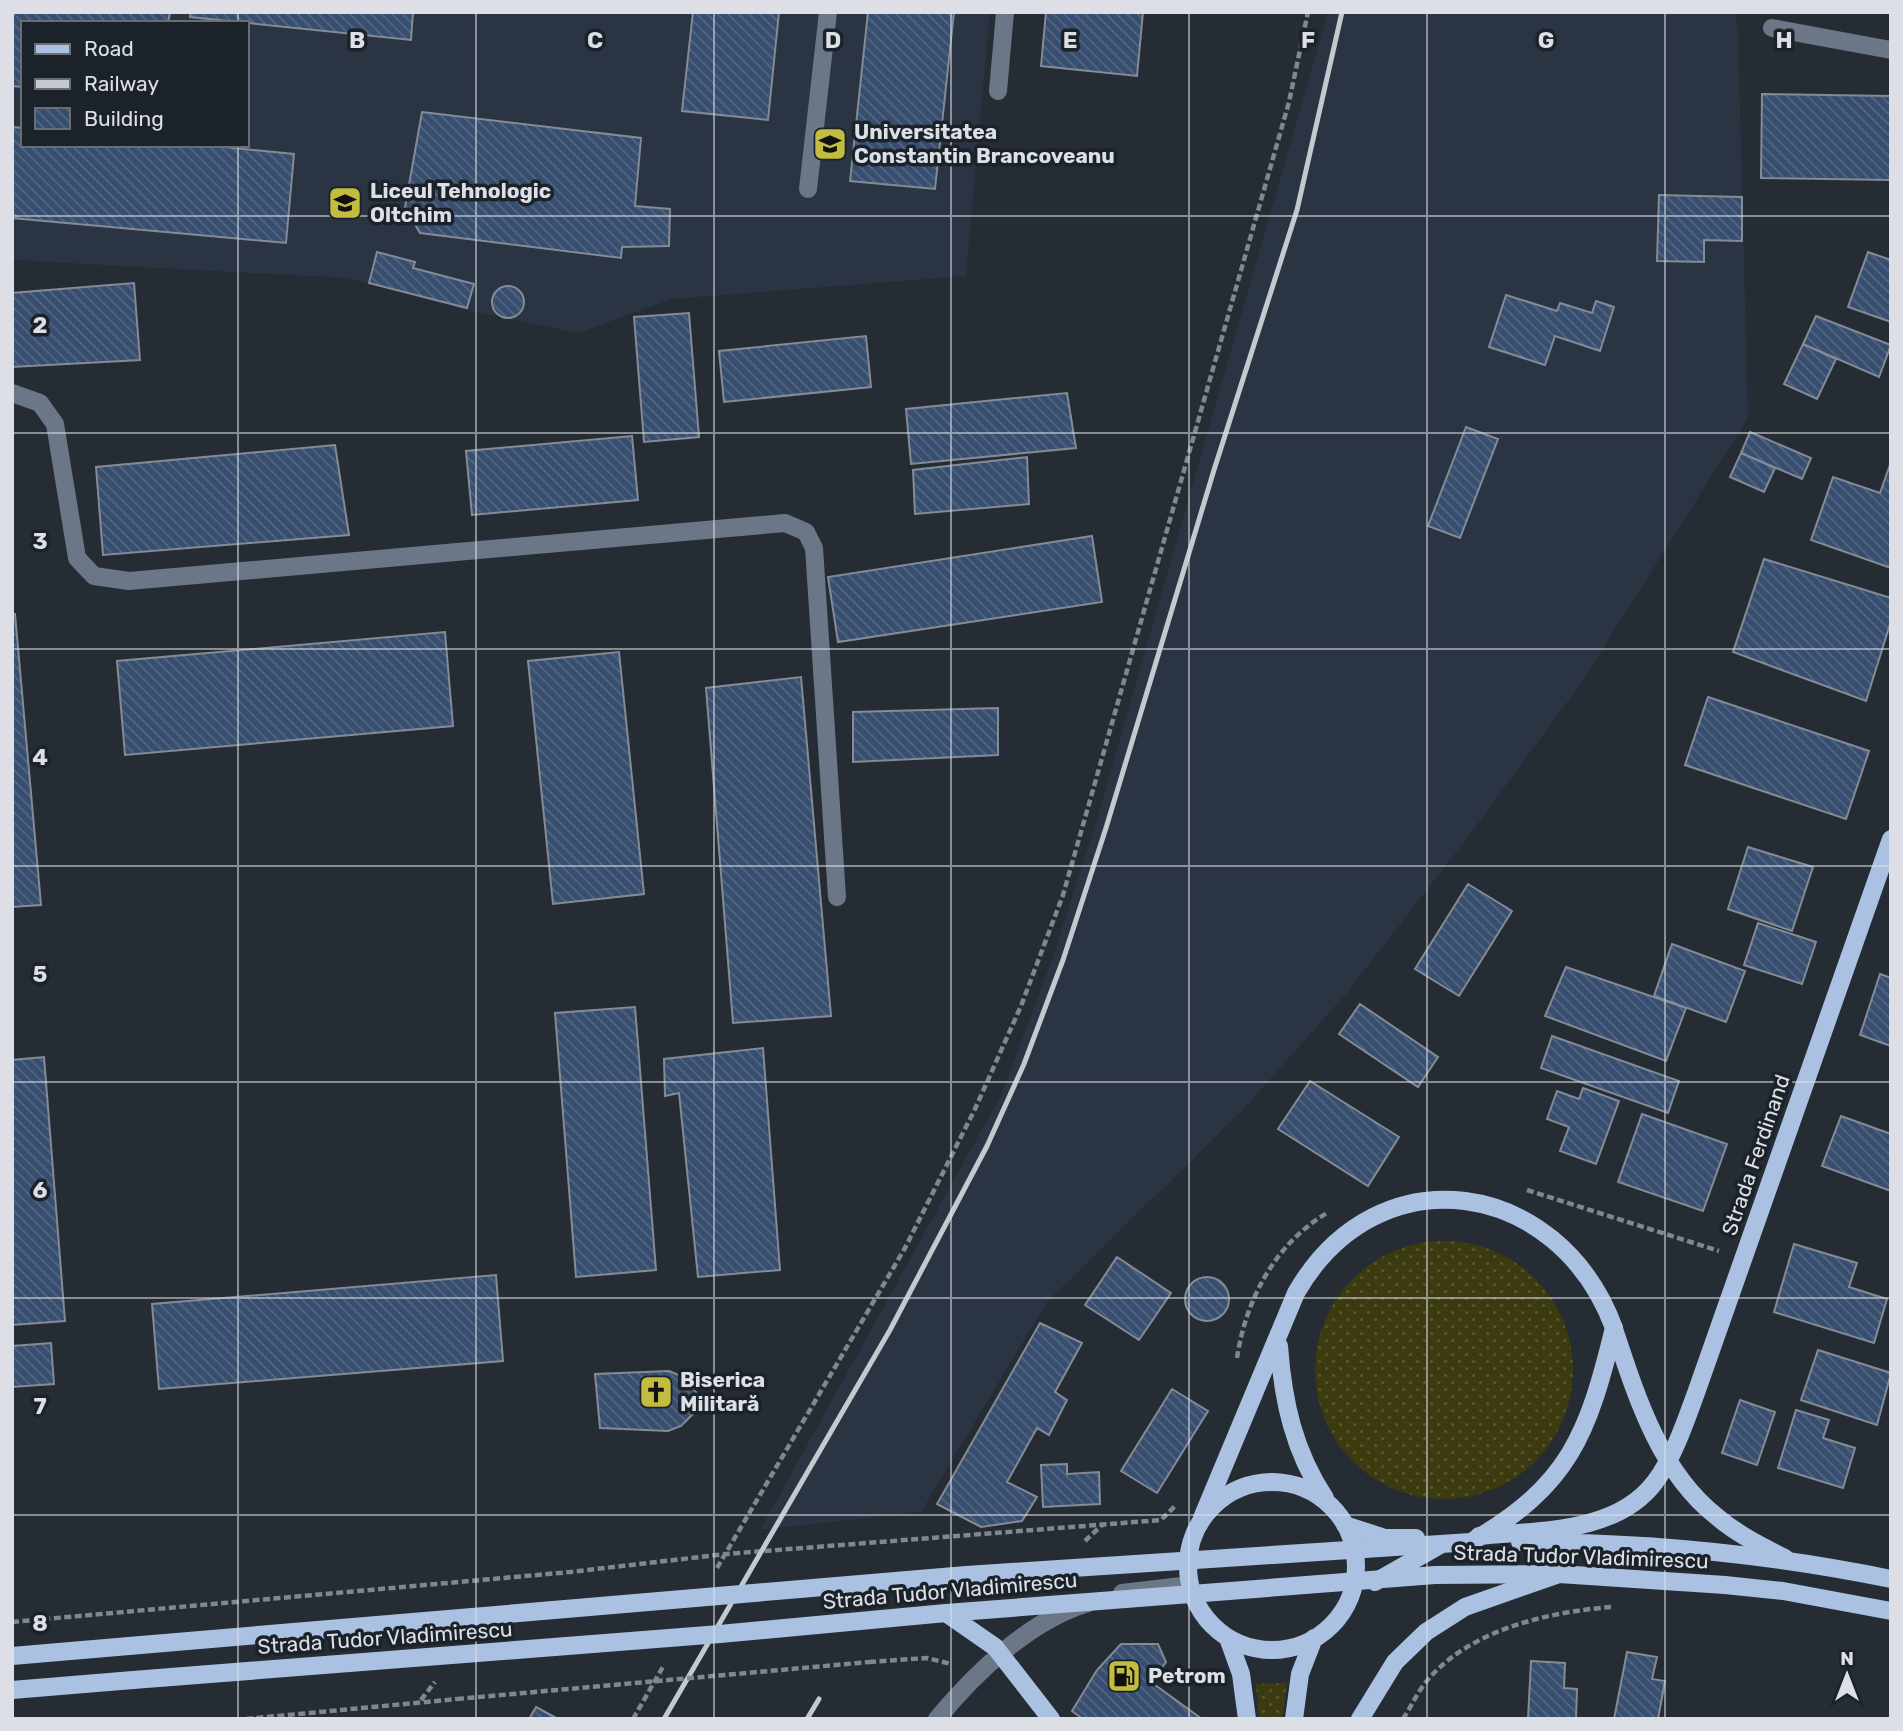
<svg xmlns="http://www.w3.org/2000/svg" width="1903" height="1731" viewBox="0 0 1903 1731" font-family="Rubik,sans-serif">
<style>
.built{fill:#2a3442;fill-rule:evenodd}
.grass{fill:url(#grass-dots)}
.building{fill:url(#building-back-hatch);stroke:#848b96;stroke-width:2}
.lines{fill:none;stroke-linecap:round;stroke-linejoin:round}
.path{stroke:#81878e;stroke-width:4.5;stroke-dasharray:7 3.5;stroke-linecap:butt}
.minor{stroke:#6b7686;stroke-width:18}
.major{stroke:#aac1e2;stroke-width:18}
.rail{stroke:#c4c8cf;stroke-width:5}
.path-bridge{stroke:#81878e;stroke-width:4.5;stroke-dasharray:7 3.5;stroke-linecap:butt}
.major-bridge{stroke:#aac1e2;stroke-width:18}
.grid{fill:none;stroke:#dce0e6;stroke-width:2;stroke-opacity:0.55}
.labels{text-anchor:middle;stroke-width:7;stroke-linejoin:round;paint-order:stroke}
.poi-label{font-size:21px;font-weight:bold;fill:#dce0e6;stroke:#1c222a;text-anchor:start}
.street-label{font-size:21px;fill:#dce0e6;stroke:#1c222a}
.grid-label{font-size:23px;text-anchor:middle;font-weight:bold;fill:#dce0e6;stroke:#1c222a;stroke-width:7;stroke-linejoin:round;paint-order:stroke}
</style>
<defs>
<pattern id="grass-dots" width="8" height="8" patternUnits="userSpaceOnUse" patternTransform="scale(1.75)"><rect width="8" height="8" fill="#3c3a0f"/><path d="M2 2h.1M6 6h.1" fill="none" stroke="#585632" stroke-width="1.8" stroke-linecap="round"/></pattern>
<pattern id="building-back-hatch" width="6" height="6" patternUnits="userSpaceOnUse" patternTransform="scale(1.75)"><rect width="6" height="6" fill="#374e6e"/><path d="M-1 5l2 2M0 0l6 6M5-1l2 2" fill="none" stroke="#536783"/></pattern>
</defs>
<rect width="100%" height="100%" fill="#252c34"/>
<path class="built" d="M12,12h978l-24,264 -294,23 -94,34 -112,-23 -120,-32 -334,-18zM23,23h224v122h-224z
M1328,12h406l4,17 10,389 -166,264 -114,155 -122,157 -104,117 -195,191 -126,210 -161,18 242,-437 49,-131 43,-133z"/>
<path class="grass" d="M1315 1370a129 129 0 1 1 258 0a129 129 0 1 1-258 0Z
M1287,1683l-5,36h-23l-3,-35z"/>
<path class="building" d="M12,12h158l-2,11h-145v64l-11,-1z
M191,12h222l-2,28 -221,-23z
M693,12h86l-11,108 -86,-9z
M868,12h86l-19,177 -85,-8z
M1046,12h97l-6,64 -96,-10z
M1762,94l129,2v84l-130,-2z
M422,112l219,26 -6,68 35,3 -1,37 -47,1 -1,11 -201,-25 -15,-26z
M12,127l11,1v17h181l90,9 -8,89 -274,-25z
M1659,195l83,2v44l-38,-1v22l-47,-1z
M377,252l38,10 -2,6 61,16 -7,24 -98,-25z
M1868,252l23,8v62l-43,-15z
M134,283l6,77 -128,7v-74z
M492 302a16 16 0 1 1 32 0a16 16 0 1 1-32 0Z
M1506,295l51,16 3,-8 32,10 4,-12 18,6 -14,44 -45,-15 -10,29 -56,-18z
M689,313l10,124 -55,5 -10,-125z
M1816,316l75,29 -12,32 -76,-33z
M866,336l5,51 -147,15 -5,-51z
M1803,344l33,15 -19,40 -33,-15z
M1067,393l9,55 -165,16 -5,-55z
M1466,427l32,12 -38,99 -32,-12z
M1750,432l61,26 -9,21 -61,-26z
M632,436l6,64 -166,15 -6,-64z
M335,445l14,90 -246,20 -7,-88z
M1741,453l34,15 -11,24 -34,-15z
M1027,457l2,47 -114,10 -2,-44z
M1891,462v106l-80,-28 22,-63 47,16z
M1092,536l10,66 -264,40 -10,-65z
M1764,559l127,39v23l-25,80 -133,-49z
M12,614h3l26,291 -29,2z
M445,632l8,94 -328,29 -8,-94z
M619,652l25,242 -91,10 -25,-243z
M801,677l30,339 -98,7 -27,-335z
M1708,697l161,54 -23,68 -161,-54z
M998,708v47l-145,7v-50z
M1748,847l65,20 -21,64 -64,-22z
M1468,884l44,27 -53,85 -44,-27z
M1758,923l58,19 -14,42 -58,-19z
M1672,944l73,27 -19,51 -72,-26z
M1566,967l120,41 -20,53 -121,-45z
M1880,974l11,4v68l-31,-11z
M1360,1004l78,53 -20,30 -79,-53z
M635,1007l21,263 -80,7 -21,-264z
M1552,1036l127,45 -11,32 -127,-45z
M763,1048l17,222 -82,7 -19,-184 -14,3 -1,-37z
M44,1057l21,264 -53,4v-265z
M1310,1081l89,56 -31,49 -90,-57z
M1583,1088l36,13 -23,63 -36,-13 9,-24 -22,-8 10,-28 22,8z
M1642,1114l85,30 -24,67 -85,-29z
M1841,1116l50,18v57l-69,-25z
M1794,1244l63,19 -8,24 38,12 -13,44 -100,-31z
M1117,1257l54,36 -32,47 -54,-35z
M496,1275l7,86 -344,28 -7,-85z
M1185 1299a22 22 0 1 1 44 0a22 22 0 1 1-44 0Z
M1040,1323l42,20 -27,49 12,8 -18,35 -12,-7 -30,54 30,15 -15,24 -41,6 -44,-23z
M51,1343l3,41 -42,3v-41z
M1818,1350l73,23 -14,52 -76,-25z
M669,1371l19,8 9,15 -2,18 -14,14 -13,5 -68,-3 -5,-54z
M1172,1389l36,22 -51,82 -36,-22z
M1740,1400l35,12 -18,53 -35,-12z
M1796,1410l33,10 -6,18 32,10 -12,40 -65,-20z
M1067,1464v10l32,-2 1,32 -57,3 -2,-42z
M1121,1644h37l8,18 -15,20 51,37h-119l-11,-8 25,-41z
M1627,1652l30,5 -5,22 13,2 -7,38h-44z
M1531,1661l34,2 -1,25 13,1 -1,30h-48z
M536,1707l22,12h-29z"/>
<g class="lines">
<path class="path" d="M1527,1190l192,61
M1237,1358c9,-59 38,-114 90,-145
M1085,1541l17,-16
M717,1568l188,-320 70,-139 46,-103 42,-111 226,-793 19,-90
M12,1622l558,-50 156,-18 435,-34 15,-15
M869,1662l58,-4 24,6
M421,1700l14,-18
M246,1719l211,-20
M633,1719l31,-54
M1403,1719c8,-12 14,-26 23,-37 42,-52 122,-70 185,-75"/>
<path class="minor" d="M1772,28l119,22
M998,91l7,-79
M808,189l20,-177
M12,393l28,10 15,21 22,134 17,18 35,5 656,-58 21,9 8,16 23,349
M1122,1593l68,-8
M937,1719c38,-46 93,-99 151,-116"/>
<path class="major" d="M1279,1346c4,56 15,105 46,152
M1188 1566a84 84 0 1 1 168 0a84 84 0 1 1-168 0Z
M1202,1518l94,-225c82,-143 263,-114 318,35
M1345,1525l40,13h31
M1479,1536c59,-6 137,-2 176,-54 19,-26 30,-59 41,-89l195,-554
M1520,1542c125,0 248,12 371,37
M1375,1582l67,-38
M720,1634l226,-21
M1228,1638l13,36 6,45
M12,1656l117,-10
M12,1690l121,-10
M1294,1719l6,-45 14,-36
M1360,1719l35,-57 31,-30 39,-25 94,-33 166,11 58,6 108,20"/>
<path class="rail" d="M664,1719l226,-389 97,-184 37,-82 39,-104 43,-132 108,-358 83,-260 45,-198
M807,1719l12,-20"/>
<path class="path-bridge" d="M457,1699l412,-37"/>
<path class="major-bridge" d="M1614,1329c22,66 45,142 102,187 21,18 45,30 69,42
M946,1613l489,-38 124,-1
M946,1613l49,34 56,72
M129,1646l837,-71 505,-33c99,-57 117,-108 143,-214
M133,1680l587,-46"/>
</g>
<path class="grid" d="M238,12v11M476,12v1707M714,12v1707M951,12v1707M1189,12v1707M1427,12v1707M1665,12v1707M238,145v1574M12,216h1879M12,433h1879M12,649h1879M12,866h1879M12,1082h1879M12,1298h1879M12,1515h1879"/>
<defs>
<symbol id="university-square" viewBox="-11 -11 22 22"><rect x="-9" y="-9" width="18" height="18" rx="4" fill="#c2bd3f" stroke="#1c222a"/><path d="M0-5L7-2L0 1L-7-2ZM-4 1L0 2.5L4 1V4Q0 6-4 4Z" fill="#111"/></symbol>
<symbol id="school-square" viewBox="-11 -11 22 22"><rect x="-9" y="-9" width="18" height="18" rx="4" fill="#c2bd3f" stroke="#1c222a"/><path d="M0-5L7-2L0 1L-7-2ZM-4 1L0 2.5L4 1V4Q0 6-4 4Z" fill="#111"/></symbol>
<symbol id="church-square" viewBox="-11 -11 22 22"><rect x="-9" y="-9" width="18" height="18" rx="4" fill="#c2bd3f" stroke="#1c222a"/><path d="M-1.2-6h2.4v3.5h3.3v2.4h-3.3V6h-2.4V-.1h-3.3v-2.4h3.3Z" fill="#111"/></symbol>
<symbol id="fuel-square" viewBox="-11 -11 22 22"><rect x="-9" y="-9" width="18" height="18" rx="4" fill="#c2bd3f" stroke="#1c222a"/><path d="M-5.5-6h7V0h2V4h1.3V-2.5L3-4.5l.8-.8L6-3V5H2.5V1h-1V6h-7ZM-4.2-4.7v3.2H.2V-4.7Z" fill="#111"/></symbol>
</defs>
<g fill-rule="evenodd">
<use href="#university-square" x="811" y="125" width="38" height="38"/>
<use href="#school-square" x="326" y="184" width="38" height="38"/>
<use href="#church-square" x="637" y="1373" width="38" height="38"/>
<use href="#fuel-square" x="1105" y="1657" width="38" height="38"/>
</g>
<g class="labels">
<g class="poi-label">
<text x="854" y="139">Universitatea<tspan x="854" dy="24">Constantin Brancoveanu</tspan></text>
<text x="370" y="198">Liceul Tehnologic<tspan x="370" dy="24">Oltchim</tspan></text>
<text x="680" y="1387">Biserica<tspan x="680" dy="24">Militară</tspan></text>
<text x="1148" y="1683">Petrom</text>
</g>
<g class="street-label">
<text transform="translate(1756 1155) rotate(-71)" y="7">Strada Ferdinand</text>
<text transform="translate(1581 1557) rotate(2)" y="7">Strada Tudor Vladimirescu</text>
<text transform="translate(950 1591) rotate(-5)" y="7">Strada Tudor Vladimirescu</text>
<text transform="translate(385 1638) rotate(-4)" y="7">Strada Tudor Vladimirescu</text>
</g>
</g>
<g class="grid-label">
<text x="357" y="48">B</text>
<text x="595" y="48">C</text>
<text x="833" y="48">D</text>
<text x="1070" y="48">E</text>
<text x="1308" y="48">F</text>
<text x="1546" y="48">G</text>
<text x="1784" y="48">H</text>
<text x="40" y="333">2</text>
<text x="40" y="549">3</text>
<text x="40" y="765">4</text>
<text x="40" y="982">5</text>
<text x="40" y="1198">6</text>
<text x="40" y="1414">7</text>
<text x="40" y="1631">8</text>
</g>
<rect width="1903" height="1731" fill="none" stroke="#dce0e6" stroke-width="28"/>
<rect x="21" y="21" width="228" height="126" fill="#1c222a" stroke="#696e75" stroke-width="2"/>
<rect x="35" y="44" width="35" height="10" fill="#aac1e2" stroke="#696e75" stroke-width="2"/>
<text x="84" y="56" font-size="21" fill="#dce0e6">Road</text>
<rect x="35" y="79" width="35" height="10" fill="#c4c8cf" stroke="#696e75" stroke-width="2"/>
<text x="84" y="91" font-size="21" fill="#dce0e6">Railway</text>
<rect x="35" y="108" width="35" height="21" fill="url(#building-back-hatch)" stroke="#696e75" stroke-width="2"/>
<text x="84" y="126" font-size="21" fill="#dce0e6">Building</text>
<g transform="translate(1847 1675)" stroke="#1c222a" stroke-width="5" paint-order="stroke">
<path d="M0-5L12 26L0 18L-12 26Z" fill="#dce0e6"/>
<text y="-10" font-size="19" font-weight="bold" text-anchor="middle" fill="#dce0e6">N</text>
</g>
</svg>
